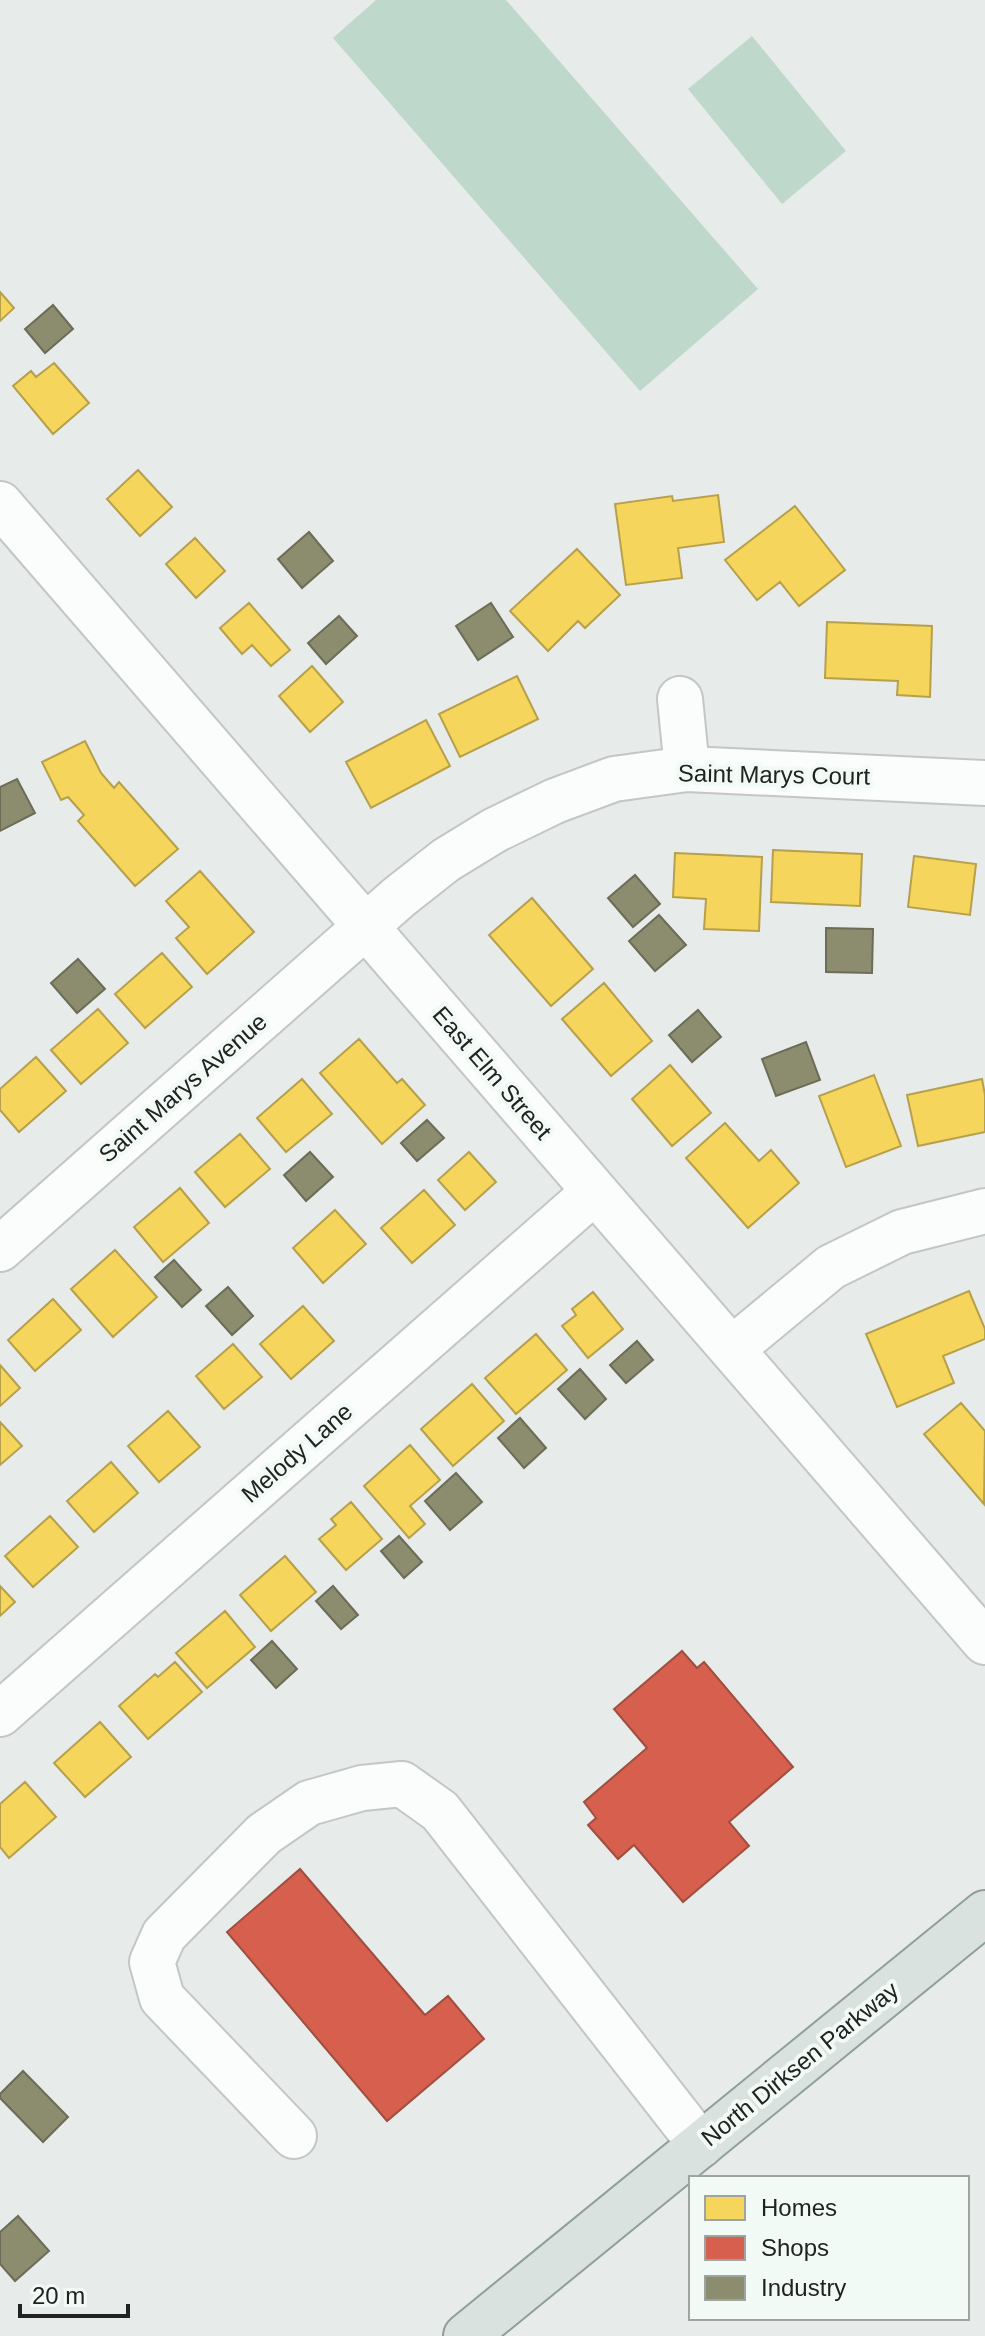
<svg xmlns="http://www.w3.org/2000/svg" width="985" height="2336" viewBox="0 0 985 2336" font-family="Arial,sans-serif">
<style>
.green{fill:#bed8cc}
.homes{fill:#f6d55c;stroke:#b6a04b;stroke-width:2}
.shops{fill:#d6604d;stroke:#a04e40;stroke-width:2}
.industry{fill:#8c8c6e;stroke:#6c6c57;stroke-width:2}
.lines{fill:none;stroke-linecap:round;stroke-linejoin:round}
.minor-casing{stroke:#c3c6c4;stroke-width:48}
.major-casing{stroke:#8f9f99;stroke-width:48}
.minor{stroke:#fbfcfc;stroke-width:44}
.major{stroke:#d9e2df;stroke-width:44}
.labels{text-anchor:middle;stroke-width:8;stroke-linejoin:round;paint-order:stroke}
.street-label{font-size:24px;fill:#212322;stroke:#f2faf6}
</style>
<rect width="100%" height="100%" fill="#e7ebe9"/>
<path class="green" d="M376,0h130l252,289 -118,102 -307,-353z
M752,36l94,115 -64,53 -94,-115z"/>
<path class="homes" d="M0,292l14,16 -14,13z
M54,363l35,40 -36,31 -40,-48 18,-15 5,6z
M138,470l34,37 -32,29 -33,-37z
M718,495l6,47 -46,6 4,30 -56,7 -11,-81 57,-8 1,5z
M795,506l50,64 -46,36 -19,-24 -23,18 -32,-40z
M195,538l30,33 -29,27 -30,-34z
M577,549l43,46 -35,33 -7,-7 -30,30 -38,-40z
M249,603l41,47 -19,16 -19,-21 -10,9 -22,-26z
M827,622l105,4 -2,71 -33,-2 1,-14 -73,-3z
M312,666l31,36 -33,30 -31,-36z
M517,676l21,43 -78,38 -21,-43z
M426,720l24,46 -79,42 -25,-46z
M85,741l16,32 13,15 5,-6 59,67 -43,37 -57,-65 6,-6 -16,-18 -7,3 -19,-38z
M773,850l89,4 -2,52 -89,-4z
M675,853l87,4 -3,74 -55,-2 2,-30 -33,-2z
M914,856l62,8 -6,51 -62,-8z
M200,871l54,61 -47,42 -31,-36 13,-11 -23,-26z
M532,898l61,71 -42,37 -62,-71z
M162,953l30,34 -47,41 -30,-34z
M604,983l48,58 -41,35 -49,-57z
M98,1009l30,34 -47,41 -30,-34z
M359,1039l38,44 5,-4 23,26 -43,39 -62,-71z
M36,1057l30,34 -47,41 -19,-22v-21z
M670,1065l41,48 -39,33 -40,-47z
M874,1075l27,71 -55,21 -27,-71z
M302,1079l30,35 -46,38 -29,-34z
M982,1079l3,16v37l-67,14 -11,-51z
M725,1123l34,38 12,-11 28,33 -51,45 -62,-70z
M240,1134l30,35 -45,38 -30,-35z
M469,1152l27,30 -31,28 -27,-30z
M180,1188l29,35 -46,39 -29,-35z
M424,1190l31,35 -43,38 -31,-35z
M335,1210l31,34 -43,39 -30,-35z
M115,1250l42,47 -44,40 -42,-48z
M969,1291l16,38v10l-42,17 11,27 -57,24 -31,-73z
M593,1292l30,37 -35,29 -26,-32 14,-11 -4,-6z
M53,1299l28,31 -46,41 -27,-31z
M303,1306l31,35 -43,38 -31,-35z
M536,1334l31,36 -51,44 -31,-36z
M233,1344l29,33 -38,32 -28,-33z
M0,1365l20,23 -20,18z
M472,1384l32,37 -51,45 -32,-37z
M961,1403l24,28 -1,73 -60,-70z
M168,1411l32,36 -41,35 -31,-36z
M0,1422l22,24 -22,19z
M410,1445l30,35 -30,26 15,18 -16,14 -45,-52z
M111,1462l27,31 -44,39 -27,-31z
M351,1502l31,37 -36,31 -27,-31 17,-14 -5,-6z
M50,1516l28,31 -45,40 -28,-31z
M285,1556l31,36 -45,39 -31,-36z
M0,1586l15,16 -15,14z
M225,1611l30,36 -48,41 -31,-35z
M175,1662l27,30 -54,47 -29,-33 36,-32 3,3z
M100,1722l31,35 -46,40 -31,-34z
M25,1782l31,35 -47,41 -9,-11v-43z"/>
<path class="shops" d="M682,1651l15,17 7,-6 89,105 -64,55 20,24 -66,56 -49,-57 -16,14 -30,-34 8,-7 -12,-16 63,-54 -33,-39z
M300,1869l125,146 23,-19 36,43 -97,82 -160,-189z"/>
<path class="industry" d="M53,305l20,24 -28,24 -20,-24z
M309,532l24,29 -31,27 -24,-29z
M491,603l22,34 -35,23 -22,-34z
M339,616l18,20 -31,28 -18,-21z
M17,779l18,34 -35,18v-44z
M635,875l25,29 -27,23 -25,-29z
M659,915l27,30 -31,26 -26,-30z
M826,928l47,1 -1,44 -46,-1z
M78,959l27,30 -28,24 -26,-30z
M698,1010l23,27 -29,25 -23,-27z
M806,1042l14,38 -44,16 -14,-37z
M427,1120l17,18 -27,23 -16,-18z
M310,1152l23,25 -27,24 -22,-26z
M174,1260l27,30 -19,17 -27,-30z
M228,1287l25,29 -21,19 -26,-29z
M637,1341l16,19 -27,23 -16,-18z
M580,1369l26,30 -21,20 -27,-30z
M520,1418l26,30 -22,20 -26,-30z
M456,1473l26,29 -32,28 -25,-29z
M399,1536l23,26 -18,16 -23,-27z
M333,1586l25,29 -17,14 -25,-28z
M272,1641l25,28 -21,19 -25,-28z
M23,2071l45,46 -25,25 -43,-44v-4z
M18,2216l31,35 -34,30 -15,-17v-32z"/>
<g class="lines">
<defs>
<path id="minor" d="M0,504l985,1138
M680,699l7,70
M0,1249l399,-352 47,-37 49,-30 60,-29 59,-22 73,-10 298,14
M732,1349l99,-82 71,-35 83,-21
M0,1714l594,-522
M294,2136l-132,-138 -10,-36 12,-27 100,-101 45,-31 53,-15 40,-4 38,27 261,334"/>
<path id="major" d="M466,2336l519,-423"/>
</defs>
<use href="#minor" class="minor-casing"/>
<use href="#major" class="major-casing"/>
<use href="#minor" class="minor"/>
<use href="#major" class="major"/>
</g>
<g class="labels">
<g class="street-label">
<text transform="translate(774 775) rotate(1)" y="8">Saint Marys Court</text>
<text transform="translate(492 1073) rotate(49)" y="8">East Elm Street</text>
<text transform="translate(183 1088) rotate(-41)" y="8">Saint Marys Avenue</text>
<text transform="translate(297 1453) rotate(-41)" y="8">Melody Lane</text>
<text transform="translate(800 2064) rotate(-39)" y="8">North Dirksen Parkway</text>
</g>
</g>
<rect x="689" y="2176" width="280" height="144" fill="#f2faf6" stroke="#9ea4a1" stroke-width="2"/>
<rect x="705" y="2196" width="40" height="24" fill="#f6d55c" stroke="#9ea4a1" stroke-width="2"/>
<text x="761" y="2216" font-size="24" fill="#212322">Homes</text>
<rect x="705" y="2236" width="40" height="24" fill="#d6604d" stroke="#9ea4a1" stroke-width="2"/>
<text x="761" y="2256" font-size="24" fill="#212322">Shops</text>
<rect x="705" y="2276" width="40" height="24" fill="#8c8c6e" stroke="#9ea4a1" stroke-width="2"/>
<text x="761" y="2296" font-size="24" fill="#212322">Industry</text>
<path d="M20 2304v12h108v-12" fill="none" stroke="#212322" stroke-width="4"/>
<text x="32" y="2304" font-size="24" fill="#212322" stroke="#f2faf6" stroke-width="6" paint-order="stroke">20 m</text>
</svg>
